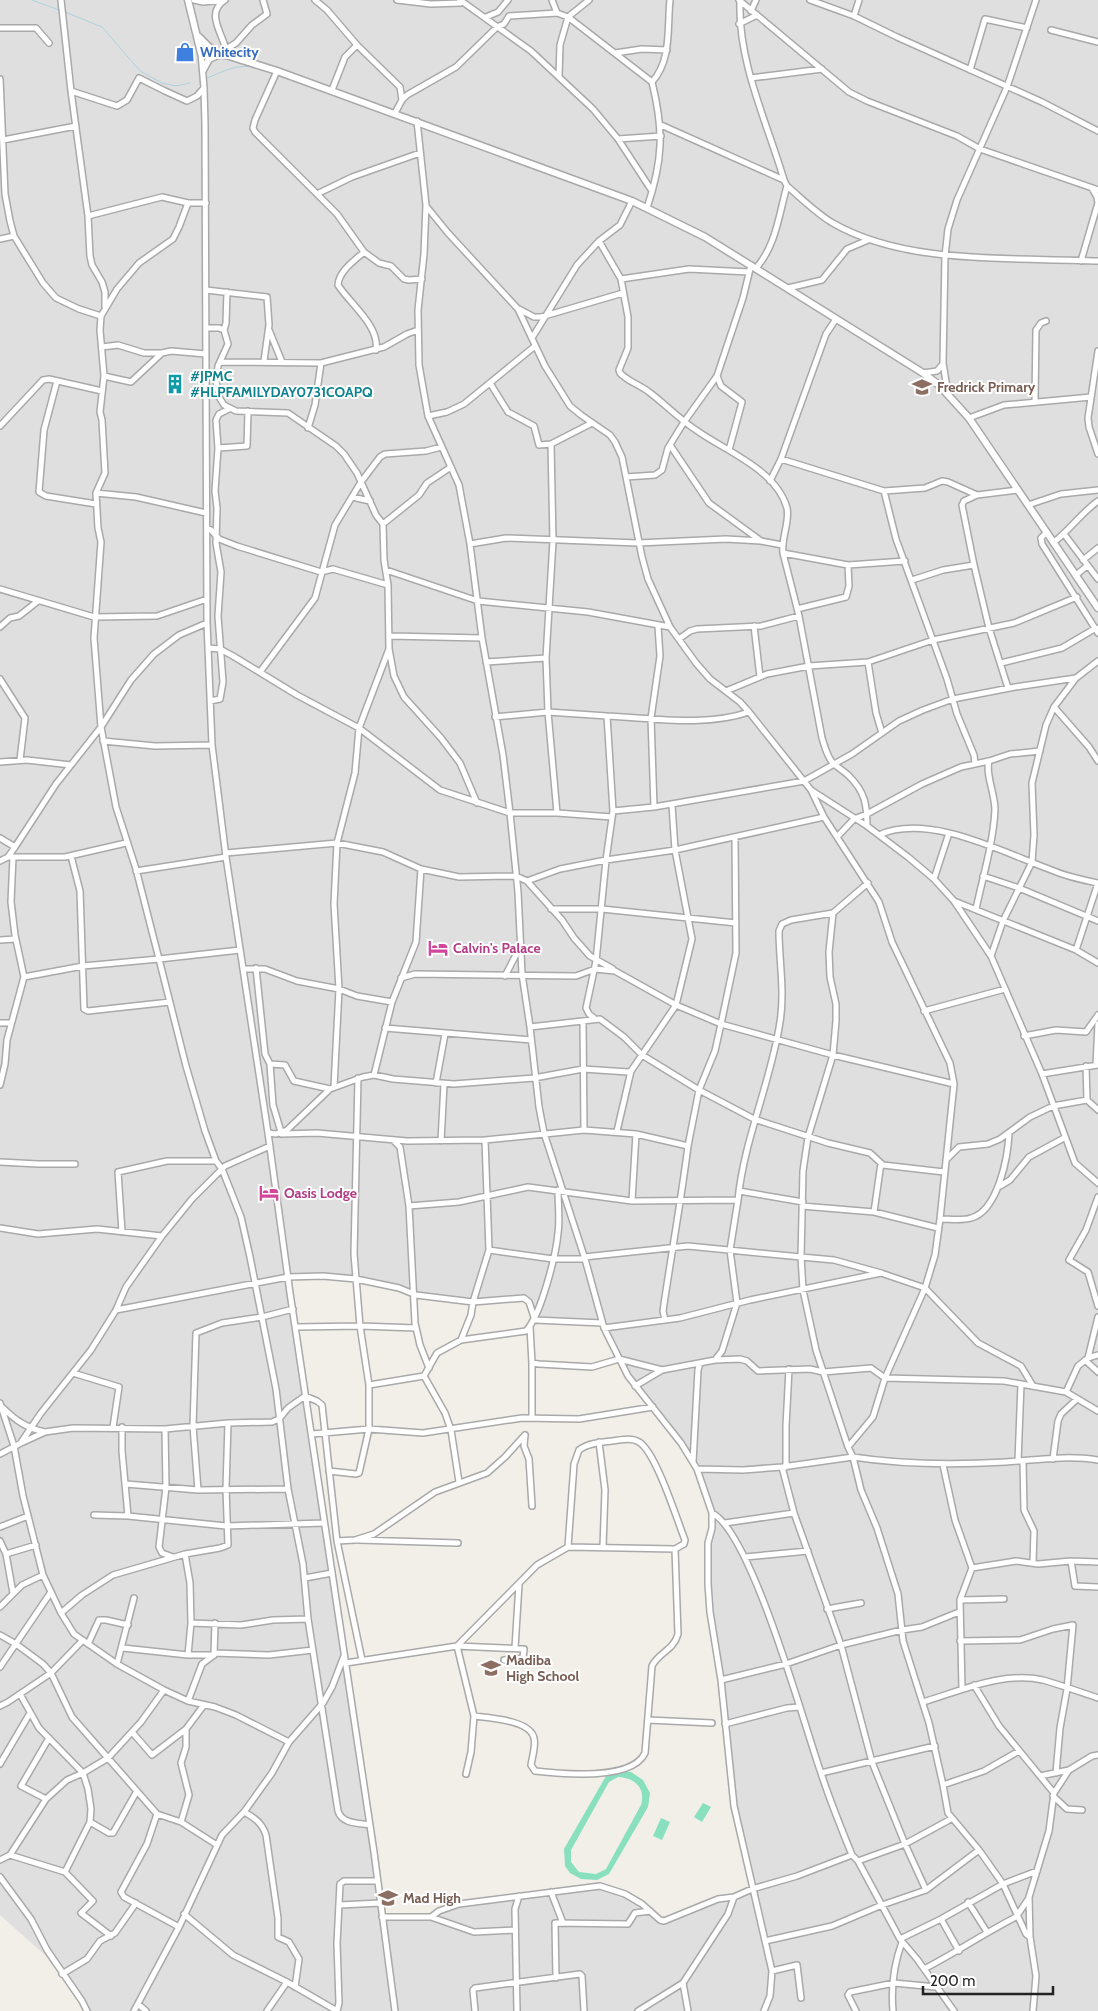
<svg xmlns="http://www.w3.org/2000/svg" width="1098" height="2011" viewBox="0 0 1098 2011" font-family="Cabin,sans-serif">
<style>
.residential{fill:#e0dfdf;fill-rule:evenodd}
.pitch{fill:#88e0be;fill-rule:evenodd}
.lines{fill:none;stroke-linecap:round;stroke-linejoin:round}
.stream{stroke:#aad3df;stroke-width:1}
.minor-casing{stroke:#a9a9a9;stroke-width:8}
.tertiary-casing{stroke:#a9a9a9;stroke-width:9}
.minor{stroke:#fff;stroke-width:5}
.tertiary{stroke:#fff;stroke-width:6}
.labels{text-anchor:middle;stroke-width:4;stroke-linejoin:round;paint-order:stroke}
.shop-label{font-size:14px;font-weight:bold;fill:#366cbe;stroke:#fff;text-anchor:start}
.culture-label{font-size:14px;font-weight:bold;fill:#0d838f;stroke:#fff;text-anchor:start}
.education-label{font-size:14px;font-weight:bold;fill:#785e54;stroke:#fff;text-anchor:start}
.hotel-label{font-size:14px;font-weight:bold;fill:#b23c85;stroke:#fff;text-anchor:start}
</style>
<rect width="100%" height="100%" fill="#f2efe9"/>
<path class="residential" d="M0,0h1098v2011h-1011l-42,-56 -45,-40zM289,1277l67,2 60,16 57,7 53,-2 12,21 64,2 26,53 53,67 16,26 15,44 -4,71 26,222 18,83 -92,31 -35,-26 -25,-8 -153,21 -17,10h-48z"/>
<path class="pitch" d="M621,1771l10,1 12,8 7,13 -2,14 -39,67 -12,6 -16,-1 -11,-6 -5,-7 -1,-17 42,-73zM618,1777c17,1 28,11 23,28l-35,64 -10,5 -17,-2 -8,-10v-12l38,-68z
M703,1803l8,4 -9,15 -8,-5z
M661,1818l9,4 -8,18 -9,-4z"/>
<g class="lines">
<path class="stream" d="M32,0l27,10
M65,12l37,15 38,44 22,12 14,3 14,-3
M264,70l10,4
M278,76l6,2
M205,79c19,-8 33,-16 53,-11"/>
<defs>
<path id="minor" d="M61,0l10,91 17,125 2,40 2,9 10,17 3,10v15
M194,0l9,2 21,-2
M225,0c-20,13 -3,32 1,50
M315,0l12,10 30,35 43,42 2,13
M397,0l34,4 30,-1
M460,0l71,51 62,58 25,30 34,52
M552,0l5,13
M739,0l110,92 18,9 90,35 23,13 118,41
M810,0l44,16 43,21 145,65 56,29
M740,2c-2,61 27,120 44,178l3,6c14,12 28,26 44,36 74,44 184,35 267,39
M751,11l5,-11
M854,16l5,-16
M486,17l12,-5 10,-12
M739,24l18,-9
M0,28h36l13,15
M1051,30l47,12
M226,49l10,-6 16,-18 15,-11 -4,-14
M201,53l3,35 1,36 2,499 5,122 14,112 42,276 22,160 84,559 21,159
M615,53l27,-4 25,1
M970,70l15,-51 42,9
M277,71l-22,49 -2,8 2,4 82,82 27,38 15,11 12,3 13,13 5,1 13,-1
M559,76l1,-31 8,-28 21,-17
M751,78l71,-9
M0,79l5,115 5,27 4,15 29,47 13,15 23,11 22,7
M652,82c20,-22 15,-54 18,-82
M332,90l13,-33 12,-12
M71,91l46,15 10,-6 12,-22 26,13 22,10 10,-5 7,-8
M395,113l7,-13 5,-5 49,-28 41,-40 7,-3 5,-8 48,-3 11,4 84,65c12,49 11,78 -5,126
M417,121l9,84 -2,49 -6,56 1,55 9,51 31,69 11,59 12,94 21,117 7,58 8,79 4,82 8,53 9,80 5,26 41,126 19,69 24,48 53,67 16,26 15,44v15l-4,15v41l2,28 11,68 13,126 38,165 -2,25 -6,15
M661,125l123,55
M618,139l43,-3
M3,140l73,-14
M317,194l35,-17 68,-24
M426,206l22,27 70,76 27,57 25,40 11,9 29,20 5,7 7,15 20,100 6,22 22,48 26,36 14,16 30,23 9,10 62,78 56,36 41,31 26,22 20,22 37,55 51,118 33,89 23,20
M88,216l74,-19 26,6h18
M0,239l14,-3
M599,241l22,38 7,38v31l-9,22 1,3c7,8 20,12 29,19 16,12 30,27 47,38 29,21 80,39 91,78 3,14 -6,30 -4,45l16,63 23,122c3,9 5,19 11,25 5,5 11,8 16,13 16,16 18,28 18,50
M364,252c-10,9 -25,19 -26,33 12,19 42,41 38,65
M1081,261l17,-58 -1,-6 -5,-9
M756,268c20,-22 23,-54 31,-82
M621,279l68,-10 60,3
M788,288l34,-8 25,-31 21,-9
M206,290l61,7 2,28 -5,36
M519,309l15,8h7l82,-24
M206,328h13l5,2 4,14 -10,22 -2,15 3,16 5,8 12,6 52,2 48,33 8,8 13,19 19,42 7,9
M224,330l2,-7 1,-31
M269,330l13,32
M532,338l45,-73 22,-24 21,-16 12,-24
M102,347l16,-2 26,8h17
M1098,351l-10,67 1,9 9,27
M220,362l101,1 63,-16 23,-13 11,-4
M923,373l14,-2 6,-7
M104,376l27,6 31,-29 9,-2 35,3
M717,376l4,10 21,16 -13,48
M57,381l-13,49 -5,62 7,4 50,8
M490,383l18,29 26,14 5,19 12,-1 41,-21
M948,394l-5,-31 2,-107 3,-27 9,-29 50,-113 29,-87
M1035,401l1,-71 5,-7 5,-2
M428,416l19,-4 17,-8 71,-58
M969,418l35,-13 87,-8
M0,426l43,-46 6,-1 53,12
M308,428l7,-23 6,-42
M670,445l39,58 52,38
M218,448l29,-2 1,-35
M781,459l103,32
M451,467l-24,16 -8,12 -36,29 1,36 4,25 1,64 5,27 10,21 37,41 19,25 17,40
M626,477l29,-2 7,-5 6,-22 16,-26 33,-46 26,-78 8,-33
M770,481l11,-22 45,-125 10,-15
M96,493l40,4 70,16
M352,497l18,4
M1028,505l33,-11 37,-4
M207,528l4,2 8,9 18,7 84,26 12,-3 55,16
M1047,532l-6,6 1,6 56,89
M1064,534l34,45
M1054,542c16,-12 27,-29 44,-41
M470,544l36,-6 132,5 88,-4 35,2 21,4
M783,553l65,12 57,-4
M1083,560l15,-12
M386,570l92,31 110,11 82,15
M1076,575l11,-9
M912,580l31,-10 31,-5
M0,589l94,28 63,-1 50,-17
M797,609l49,-12 3,-11 -1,-21
M658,626l2,30 -9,62 3,89 150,-26 48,-27 47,-33 24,-11 30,-11 62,-12 61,-9
M754,626l6,51
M0,627l10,-9 9,-2 19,-15
M389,636l93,2
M679,639l11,-8 7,-2 64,-3 38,-10
M208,648l12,1 13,7 64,39 62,33 81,62 70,23h47l-9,-101 -2,-54 7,-117 -2,-97
M486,662l60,-4
M868,662l8,51 6,20
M1001,663l61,-15 34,-20
M260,672l55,-74 20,-73 26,-43 19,-25 5,-3 41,-3 15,-4
M0,679l25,39 -5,42
M1008,688l-19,-60 -15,-63 -12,-60 2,-4 13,-6 41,-5
M726,691l41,-17 42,-8 59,-4 65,-22 81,-17 63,-26
M210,701l10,-2 3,-17 -5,-66 3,-44 -5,-29 1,-35 -2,-17 3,-43 -2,-28 3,-6 10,-5
M1054,707l35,40 9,14
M495,717l53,-5 59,4
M103,741l52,5 57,-1
M0,762l27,-2 44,5
M975,764l-1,-9 -17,-41 -10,-35 -51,-140 -12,-48 41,-3 17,-7 6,1 29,13
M811,790l13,27 55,85 13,40 58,121 4,21 -14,135 -5,36 -10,33 -40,90 -12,39 -25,30 5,10c52,8 101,8 153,5 30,-2 62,-7 92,-2
M654,807l-41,4 -6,-95c45,2 99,11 142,-4
M557,813l55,4
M879,835c50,-23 127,19 175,36 14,6 29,9 44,12
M837,837l17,-18 13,-5 55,-30 39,-17 28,-6 21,-7 30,-3
M0,838l15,9
M226,853l111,-10 46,9 38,17 24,5 14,3 57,-1 11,5 35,39 12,18 16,18 23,13
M71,856l9,35 4,118 4,2 82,-9
M13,857h52l61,-14
M0,861l8,-4 7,-10 41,-63 45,-57 30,-47 23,-26 25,-19 28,-12
M136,871l90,-14
M983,876l36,12 79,33
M934,879l15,-46
M527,881l33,-12 46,-9 7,-49
M954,901l122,49 22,-67
M551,909h51l134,14
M976,909c7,-33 17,-65 19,-99 0,-16 -10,-37 -6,-49
M0,940l15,-1
M240,950l-81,9 27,107 19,65 11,30 6,8 19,48 9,40 26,132 12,100 15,75 5,55 30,192c4,13 20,12 32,14
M1076,950l22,13
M991,956l12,-35 29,-59 2,-27 -2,-52 14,-58 8,-18 22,-29 22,-17
M256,968l9,86 5,10 3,41 8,27
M244,969h21l32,12 42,8 18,7 35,6
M505,976l15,-29
M24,977l59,-11 76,-7 -23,-90 -20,-62 -15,-80 -7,-89 7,-96 -3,-14 -2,-35 9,-20 -3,-53 -2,-8 4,-36 -4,-46 1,-14 16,-27 22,-26 34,-24 6,-12 9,-24
M401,978l14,-4 161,2 19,-7 20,2 61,34 45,19 15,-71 -1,-115
M924,1011l81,-22
M594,1018l-5,-4 -3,-6 10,-47 10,-101 69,-10 149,-33
M0,1023h11
M530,1027l70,-8 24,18 18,18 34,-50 16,-66 -17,-89 -3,-45
M385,1028l146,12
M1024,1036l32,-6 30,2 12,-17
M270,1064l15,1 9,16 36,8
M1096,1065l2,-41
M1086,1066l1,34
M1042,1074l56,-9
M374,1075l18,-73 24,-60 5,-73
M436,1083l9,-49
M0,1085l5,-21 2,-24 17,-63 -9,-42 -4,-33 2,-45h-5
M334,1087l5,-98 -5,-85 3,-61 18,-70 4,-45 30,-79
M584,1130l52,4 52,12 11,-56 55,29 74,24 42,10 13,12 61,7
M617,1131l14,-60
M268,1133l8,1 11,-4 43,-41 33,-12 11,-2 19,4 61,5 80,-6 49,-9 45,3 3,-1 11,-16 57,35 16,-39 6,-27 112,31 121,29
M281,1134l36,-1 90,8 78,-1 99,-10 -1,-109
M393,1140l7,7 9,59 6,117 5,22 9,23
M441,1141l3,-57
M946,1160l13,-13 29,-3 12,-5 30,-22 23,-11 34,-6 11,10
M0,1162l38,2h37
M1000,1186l10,-6 19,-23 35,-19
M739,1191l64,11
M1098,1197l-12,33 -17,30 19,12 10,34
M632,1201l4,-67
M409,1206l50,-4 69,-15 104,14 106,-1c6,-61 33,-118 42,-178 5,-31 -1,-61 -1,-91l3,-7 9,-4 42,-7 35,-30
M802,1206l72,6 64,16
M874,1212l7,-49
M940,1219c10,0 22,2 31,-1 27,-7 37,-61 38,-85
M0,1228l38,6 59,-5 65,7 30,-37 33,-33 45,-20
M122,1232l-4,-60 49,-11h49
M489,1250l64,9h32
M584,1257l104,-11 113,11 2,-86 5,-34 25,-82 3,-34v-17l-6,-27 -1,-25 4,-39
M116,1310l172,-33 35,-1 33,3 43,9 17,7 57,7 51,-4 5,4 6,18 67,3
M665,1320l-2,-9c8,-55 18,-110 25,-165
M296,1327l64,-1 56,2
M530,1327l2,36 7,1 53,3 27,-8 43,11 53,-10 25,-1 7,2 11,10 52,-2 13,3 48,-4 14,10 119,3 17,3
M604,1328l76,-10 70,-18 131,-27 44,15 53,55 43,23 12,20
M461,1340l10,-25 2,-13 16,-52 -4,-110
M1088,1358l10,-3
M715,1360l7,-9 15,-48 -7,-53 8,-50
M1085,1360l13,12
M532,1363v54
M73,1373l46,14 -6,40
M424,1376l21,37 6,17 8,52
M369,1385l55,-9 13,-23 24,-13 65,-9c15,-16 30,-76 32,-98 2,-14 0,-29 0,-43
M635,1386l27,-16
M1066,1392l12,-26 10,-8 10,-41
M0,1403l14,43 9,50 20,79 18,38 13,21 43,30 47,26 24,11 27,6 21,8 53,27
M1,1406c14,14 25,22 44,26
M165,1429l1,58 -7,60 3,6 11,4
M312,1434l57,-5 54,4 99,-15 57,1 74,-12
M525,1435l-1,11 5,13 3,47
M22,1441l19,-28 50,-63 25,-40 10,-23 36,-51
M599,1442l6,48 -2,57
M848,1447l-32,-97 -13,-60 -2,-33 33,3 47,13
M0,1454l21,-11 24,-11 28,-4 92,1 63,-6 44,-1 7,-3 9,-11 17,-12 12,5 5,4 15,136 18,-1 19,-6 61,-42 52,-19 18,-16 20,-22
M1053,1459l5,-38 3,-7 16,-15
M1018,1461l3,-77 45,8 32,19
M1023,1461l1,49 10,21 -1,32
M693,1462l5,-92 2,-7
M943,1465l12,55 17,48 -12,32 2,89
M782,1467l12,46 47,132 31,117 33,82 21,46
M786,1467v-41l3,-57
M697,1469l46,1 39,-3 71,-10 8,33 16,38 21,66 5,47 26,82 14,62 5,28 31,37 24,34 23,50 4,3
M329,1471l27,3 3,-1 10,-44v-44l-9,-59 -6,-72 4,-176
M126,1484l72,6 90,-1
M198,1490l-5,-64 3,-93 26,-10 40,-6 31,-8
M712,1513c40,20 92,212 109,260 9,28 20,55 31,82
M94,1515l34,1 -6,-65v-24
M128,1516l98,10 98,-3
M725,1523l69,-10
M0,1527l28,-11
M358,1540l100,3
M0,1541l6,13 7,39
M337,1541l25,119
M6,1554l30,-9
M185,1554l5,29 1,40 50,2 32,-5 35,-1
M745,1557l63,-6
M1071,1561l4,25 23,1
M972,1568l44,-7 22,3 33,-3 27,1
M305,1578l27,-5
M960,1600l44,-1
M0,1607l22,-22 21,-10
M827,1609l34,-6
M61,1613l21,-18 31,-20 72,-21 35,-6 8,-3 -2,-57 2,-65
M0,1635l16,9 27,20 8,9 21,44 85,97 24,8 36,23
M960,1641l60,-1 33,-11 20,-4 -6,64 -7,39 -4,45
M88,1644l11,-24h7l22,5
M123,1648l65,7h26
M515,1648l4,-64
M214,1653l55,2 44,-5
M188,1655l3,-32
M346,1663l111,-17 67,3 -1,9 -19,2
M117,1664l17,-66
M0,1667l51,-75
M721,1680l65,-16 55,-19 61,-15 20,-3 37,-15
M974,1685l25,41 55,67
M20,1694l19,34 44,45 5,16 3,20 -1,13 -25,50
M188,1701l14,-37 12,-9 1,-32
M923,1702c38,-11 79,-31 120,-22 18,5 37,12 55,18
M0,1706l8,-4 43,-29 31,-32
M474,1716c15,2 56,4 60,22 2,8 -2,20 -3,27l4,6c26,3 97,10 110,-18l7,-87c6,-13 22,-16 26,-32l-3,-85
M648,1720l64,3
M725,1724l62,-16 12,-1
M132,1732l20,23 34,-26 18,-24
M0,1764l30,-51
M821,1773l114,-27
M466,1774l5,-22 3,-36 -17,-70 80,-81 31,-18 107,2 9,-5 1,-4c-8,-20 -29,-88 -46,-98 -8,-5 -18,-2 -27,-1 -10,1 -24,2 -33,9l-5,14 -6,83
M1040,1776l29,-6 23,-14 6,-1
M943,1785l41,-14 35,-20
M1053,1796l14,13 15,1
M46,1799l-25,-13 28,-48
M244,1812c11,6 18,11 22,23l12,83v19l11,5 10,17 -4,28
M157,1814l-10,30 -26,48 3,5 55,30
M90,1822l19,11h4l24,-42
M181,1822l8,-27 -8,-32 5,-16v-18
M10,1855l55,17 28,29 -12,12 30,23
M0,1860l10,-5 36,-56 21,-19 16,-7 25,-15 33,-36 23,-32
M858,1861l42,78 17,20 37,52
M0,1877l31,42 16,31 35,51 5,10
M551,1892l12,31
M968,1902l19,30
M340,1905l40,-2
M184,1914l49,41 54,27 50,29
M1018,1914l11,-16
M382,1917h49l8,-6 20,-7 141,-18 25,8 17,10 18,16 4,1 54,-22 16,-2 18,-8 45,-13 55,-21 6,6 47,-17 46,-25
M431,1917l43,15 41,-2
M941,1919l18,32
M900,1939l41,-20 62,-35 34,-13
M765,1941l67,-15 50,-21 44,-15 53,-40
M924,1969c33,-17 62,-37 94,-53
M772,1971l25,-6 4,33
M62,1974l25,-15 13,-18 15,-8 21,-30
M556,1978l-1,-55 73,1 7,-11 15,-2
M683,1983l5,28
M138,2004l8,7
M134,2011l45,-84 43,-92 22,-23 28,-39 17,-31 34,-39 9,-16 12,-31
M267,2011l20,-29
M337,2011l2,-8 -2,-60 3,-59 4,-3h33
M475,2011l-2,-21 2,-2 105,-14 2,2 2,35
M517,2011l-2,-102 4,-13
M638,2011l45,-28 45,-69 6,-17
M856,2011l-8,-16 2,-3 44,-9 42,4
M893,2011c-2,-23 1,-47 9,-69
M1033,2011l3,-35 -6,-39 -1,-40 20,-66 5,-38 15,-23"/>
<path id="tertiary" d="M188,0l13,53 25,2 51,16 355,130 73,36 218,136 16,12 30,33 129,190
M199,37l10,10 9,6
M203,70l6,-11 9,-4"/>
</defs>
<use href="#minor" class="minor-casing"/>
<use href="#tertiary" class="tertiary-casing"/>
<use href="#minor" class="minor"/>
<use href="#tertiary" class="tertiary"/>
</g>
<defs>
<symbol id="shop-bare" viewBox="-9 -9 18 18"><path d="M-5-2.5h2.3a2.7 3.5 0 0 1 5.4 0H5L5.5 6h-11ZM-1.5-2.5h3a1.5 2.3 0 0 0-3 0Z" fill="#3f7fe0" stroke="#fff" stroke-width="2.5" paint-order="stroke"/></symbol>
<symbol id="building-bare" viewBox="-9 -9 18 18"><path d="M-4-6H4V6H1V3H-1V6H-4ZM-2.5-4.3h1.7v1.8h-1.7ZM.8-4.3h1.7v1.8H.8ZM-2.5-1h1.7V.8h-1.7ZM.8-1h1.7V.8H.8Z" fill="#0f9aa8" stroke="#fff" stroke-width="2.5" paint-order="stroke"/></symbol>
<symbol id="school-bare" viewBox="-9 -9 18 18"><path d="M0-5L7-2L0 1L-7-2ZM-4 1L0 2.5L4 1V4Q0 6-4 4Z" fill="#8d6e63" stroke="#fff" stroke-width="2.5" paint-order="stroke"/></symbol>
<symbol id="hotel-bare" viewBox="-9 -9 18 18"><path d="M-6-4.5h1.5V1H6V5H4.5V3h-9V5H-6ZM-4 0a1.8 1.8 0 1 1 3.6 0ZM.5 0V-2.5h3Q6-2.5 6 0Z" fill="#d1479c" stroke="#fff" stroke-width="2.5" paint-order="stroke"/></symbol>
</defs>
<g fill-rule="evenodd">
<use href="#shop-bare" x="171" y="38" width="28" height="28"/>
<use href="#building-bare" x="161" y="370" width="28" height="28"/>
<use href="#school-bare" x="908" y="373" width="28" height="28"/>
<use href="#hotel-bare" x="424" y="934" width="28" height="28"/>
<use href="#hotel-bare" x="255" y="1179" width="28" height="28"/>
<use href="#school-bare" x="477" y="1654" width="28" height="28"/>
<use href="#school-bare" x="374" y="1884" width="28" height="28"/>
</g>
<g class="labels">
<g class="shop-label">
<text x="200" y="57">Whitecity</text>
</g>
<g class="culture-label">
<text x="190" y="381">#JPMC<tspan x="190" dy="16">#HLPFAMILYDAY0731COAPQ</tspan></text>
</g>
<g class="education-label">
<text x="937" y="392">Fredrick Primary</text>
<text x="506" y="1665">Madiba<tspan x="506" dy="16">High School</tspan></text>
<text x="403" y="1903">Mad High</text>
</g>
<g class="hotel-label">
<text x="453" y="953">Calvin's Palace</text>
<text x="284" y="1198">Oasis Lodge</text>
</g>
</g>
<path d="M923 1986v8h130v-8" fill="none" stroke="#222222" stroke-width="2.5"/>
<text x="930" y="1986" font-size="15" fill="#222222" stroke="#ffffff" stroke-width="4" paint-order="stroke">200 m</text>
</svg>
